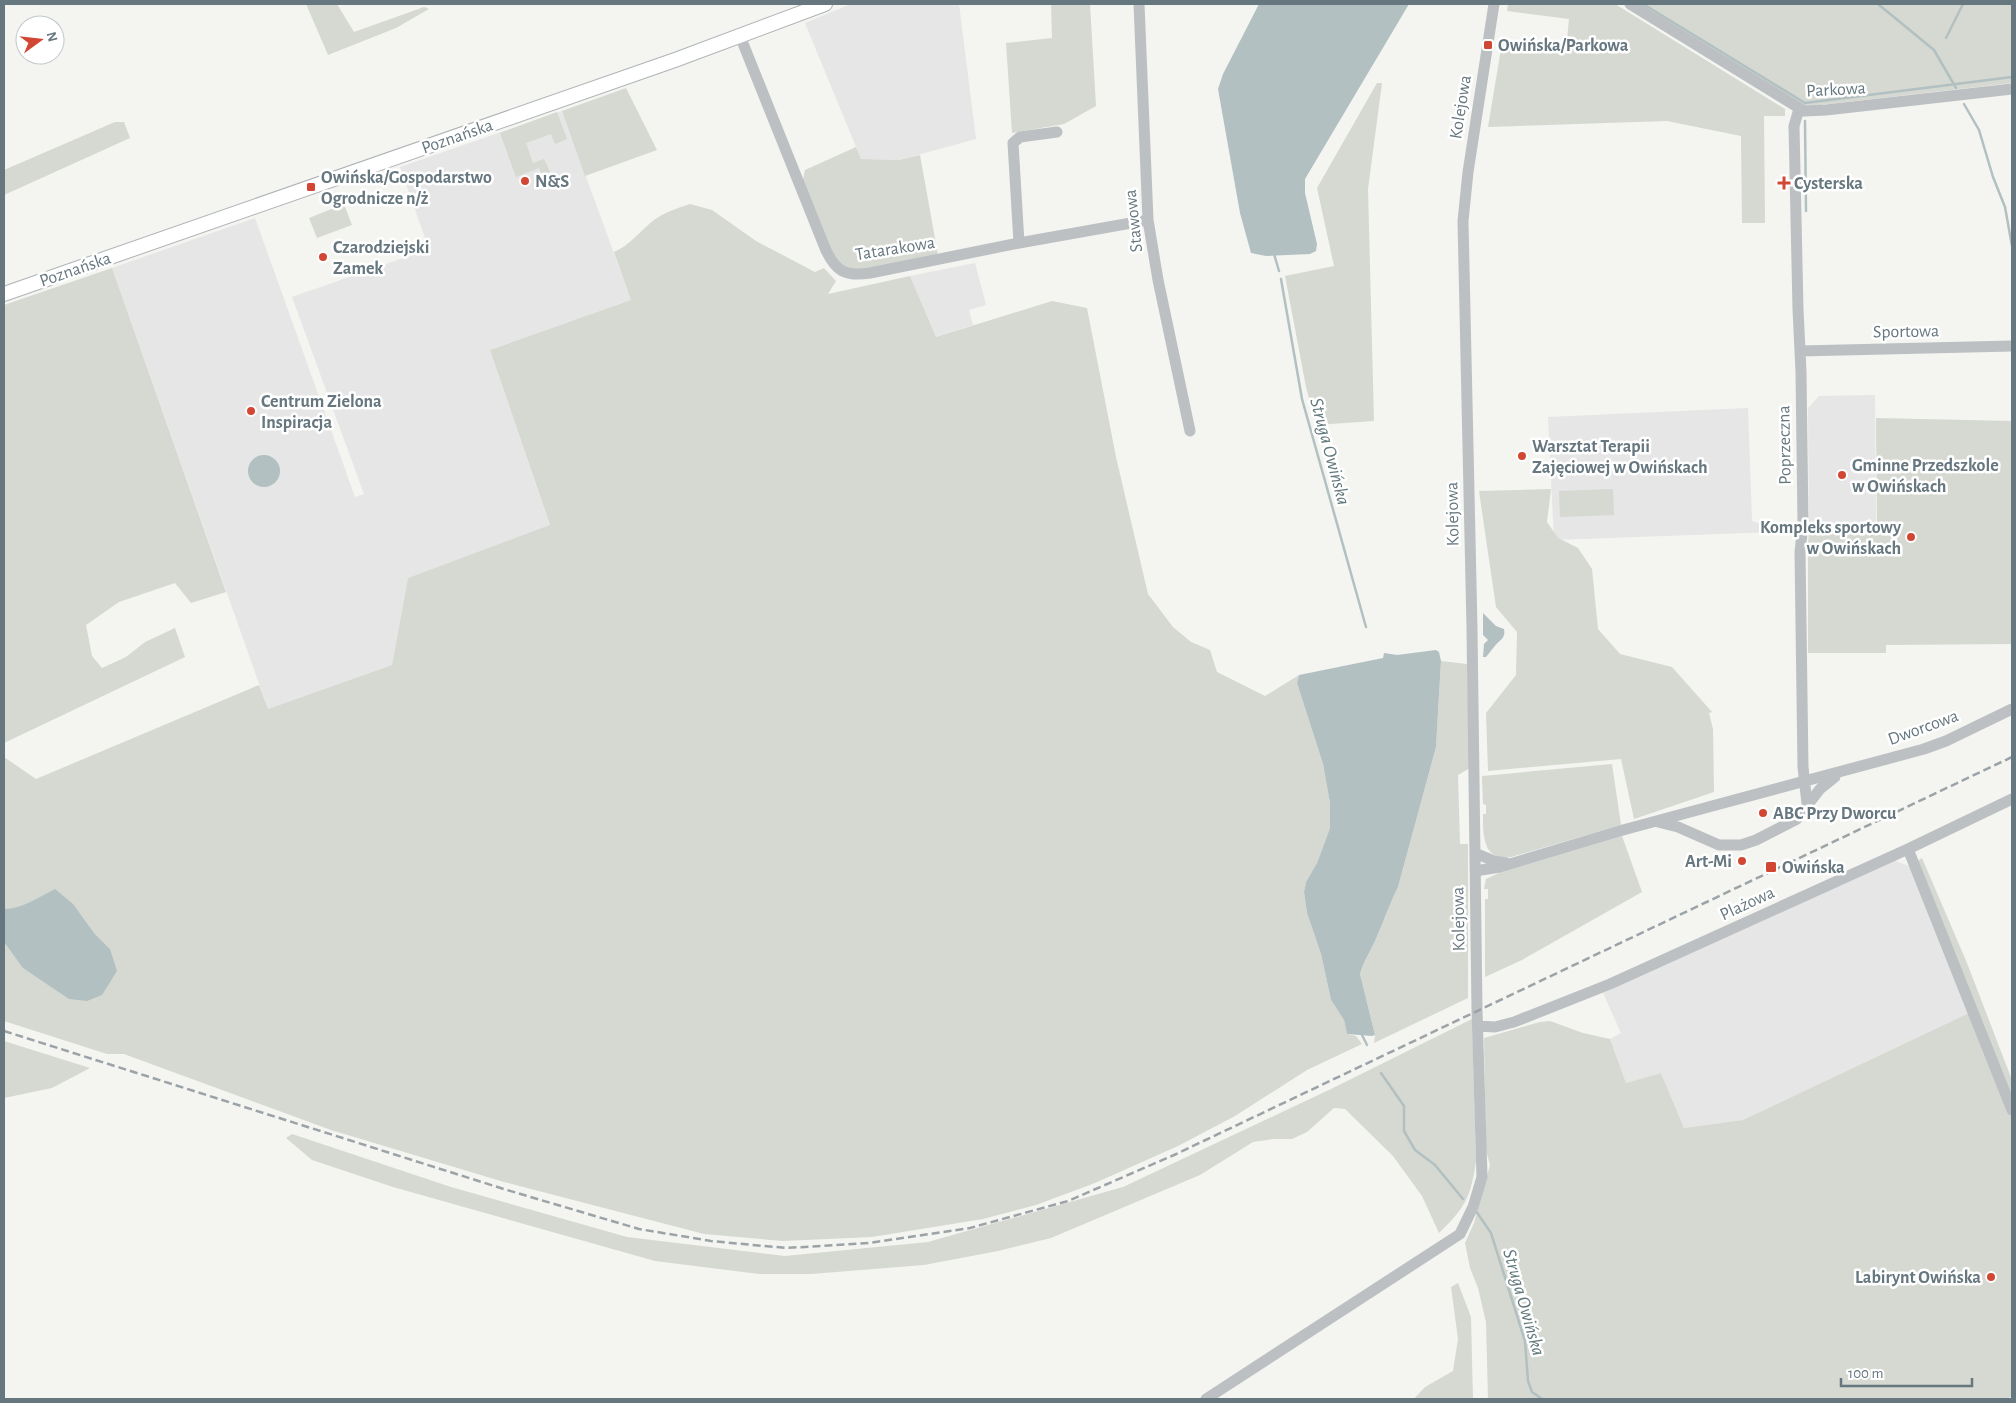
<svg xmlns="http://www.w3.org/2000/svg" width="2016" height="1403" viewBox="0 0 2016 1403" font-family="'Alegreya Sans',sans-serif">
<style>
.built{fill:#e5e6e5}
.green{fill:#d5d9d1}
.water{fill:#b2c0c2}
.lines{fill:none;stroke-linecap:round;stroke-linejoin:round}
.stream{stroke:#b2c0c2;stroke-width:2.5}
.major-casing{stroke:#adb3b5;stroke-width:16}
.minor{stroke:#bcc0c3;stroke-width:11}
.major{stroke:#fff;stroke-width:14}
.rail{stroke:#9ca3a7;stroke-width:2.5;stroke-dasharray:8 4;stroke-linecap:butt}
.poi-dot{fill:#d24734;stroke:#fff;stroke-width:2}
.labels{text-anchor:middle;stroke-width:5;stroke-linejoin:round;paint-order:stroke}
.poi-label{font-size:18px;font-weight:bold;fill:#66777f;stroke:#fff;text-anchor:start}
.street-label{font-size:18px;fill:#66777f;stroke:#fff}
.water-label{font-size:19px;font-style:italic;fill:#62787c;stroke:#fff}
</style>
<rect width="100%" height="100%" fill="#f4f4f1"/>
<path class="built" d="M851,4h108l17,135 -77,21 -38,-1 -56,-136z
M562,111l69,189 -141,50 60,176 -142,52 -16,87 -124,44 -156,-441 143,-50 100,279 9,-3 -72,-197 137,-48 -29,-82z
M975,263l11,42 -17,5 4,15 -37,12 -26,-61z
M1875,395l1,136 -67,1 -1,-124 11,-12z
M1748,408l4,113 28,9 -2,4 -4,-2 -220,8 -6,-123z
M1890,859l19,7 60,147 -226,107 -59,8 -23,-55 -35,10 -16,-44 11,-6 -18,-40z"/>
<path class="green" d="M306,4h31l17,28 70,-25 5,2 -33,19 -68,27z
M1051,4h39l6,102 -32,18 -52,9 -6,-90 46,-5z
M1508,4h107l170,105v7h-21l1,107h-23l-1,-87 -74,-15 -179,6 14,-84 64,7 3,-31 -62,-8z
M1637,4h375v79l-209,24z
M1377,83h5l-14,106 6,232 -58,4 -10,-38 -21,-111 49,-10 -17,-78z
M626,88l31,62 -72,26 -23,-65z
M557,112l10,27 -12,5 -4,-10 -25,9 7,20 11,-4 6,13 -8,3 -3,-7 -23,9 -16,-44z
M115,122h9l6,16 -126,57v-25z
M856,147l5,12 38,1 21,-5 18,100c-20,4 -82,24 -98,10 -11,-9 -31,-68 -37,-85l2,-10z
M344,204l8,21 -35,13 -8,-20z
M690,204l22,6 44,31 59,31 9,-4 12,13 -8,13 82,-18 26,61 116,-36 35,7 29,149 32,137 25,33 18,15 19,8 7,22 48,24 34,-21 -2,8 26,81 7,39v25l-13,35 -11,19 -2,10 3,21 14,41 10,46 13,20 3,14 9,2 6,8 -55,26 -72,46 -57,30 -83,37 -59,22 -53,14 -111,18 -89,4 -79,-7 -200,-52 -173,-52 -207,-76h-17l-103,-33v-79l7,9 99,-2 -16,-16 -65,-30 -16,6h-9v-152l32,22 223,-94 9,24 124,-44 16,-87 142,-53 -60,-175 141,-50 -17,-48c15,-6 27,-22 40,-32 11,-8 24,-12 36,-16z
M112,268l114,324 -35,11 -16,-20 -56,19 -33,23 6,31 10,12 24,-11 19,-15 30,-14 10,29 -181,86v-438z
M1876,418l136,3v223l-126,1v8h-78v-110l1,-11 68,-1z
M1551,489l-4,33 11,16 20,10 14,21 6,60 22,25 52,13 40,45 -3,1 4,16 1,63 -80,27 -13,-60 -133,12 -2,-58 30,-38 1,-43 -21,-25 -17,-116z
M1613,489l1,26 -54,2 -1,-26z
M1441,661l26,3 3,104 -12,7 2,69h8v154l-94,45 1,-8 -15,-61c4,-15 13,-26 18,-40 7,-16 12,-31 20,-47l38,-140z
M1612,764l9,61 -110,32c-29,5 -28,-24 -28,-43h3v-9l-3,-1 -1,-28z
M1622,836l20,56 -120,68 -37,17v-78h3v-10h-4l2,-10 13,-6z
M1922,858l45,105 45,117v316l-5,3h-519l-2,-77 -8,-34 -8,-20 -5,-25 9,-20 16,-58 -4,-15 -2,-112 56,-16 10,-1 33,12 27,6 16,44 35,-10 23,55 59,-8 226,-107 -60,-147z
M1472,1019l4,142c-5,36 -11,47 -37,72l-17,-37 -29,-40 -48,-47 -11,-1 -27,24 -15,7h-19l-20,3 -53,33 -149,63 -53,13 -74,14 -113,9h-52l-104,-13 -262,-74 -81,-27 -26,-22 6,-4 159,53 176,50 158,19 143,-14 195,-55 208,-98z
M4,1041l86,27 -38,20 -48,10z
M1458,1283l13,34 2,82h-59l11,-12 28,-16 5,-32 -7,-52z"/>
<path class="water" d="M1259,4h150l-104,175v14l12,51 -1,7 -6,3 -44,2 -15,-3 -11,-40 -22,-124 5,-15z
M248 471a16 16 0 1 1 32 0a16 16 0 1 1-32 0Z
M1483,613l13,13 8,3c2,10 -5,11 -10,18 -3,3 -5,7 -8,10h-3l1,-13 4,-4 -5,-5z
M1436,650l3,2 2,9 -5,86 -38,140c-8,16 -13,31 -20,47 -5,14 -14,25 -18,40l15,61 -3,1 -25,-2 -3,-14 -13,-20 -10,-46 -14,-41 -3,-21 2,-10 11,-19 13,-35v-25l-7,-39 -26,-81 2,-8 84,-17 1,-5 13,2z
M55,889l18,15 21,29 16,16 7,22 -15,24 -15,6 -18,-2 -46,-31 -19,-26v-33c18,0 35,-12 51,-20z"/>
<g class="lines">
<path class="stream" d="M1643,4l162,99 207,-26
M1878,4l56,46 22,38
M1946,38l17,-34
M1964,104l15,26 14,47 12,30 7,39
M1805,121l1,90
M1274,254l5,17
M1281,279l21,120 64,228
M1361,1033l6,12
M1381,1073l23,33v25l11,19 20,15 28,34
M1476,1211l15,22 34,108 3,40 4,11 10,7"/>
<defs>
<path id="major" d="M4,294l671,-234 150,-56"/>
</defs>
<use href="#major" class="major-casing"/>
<path class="minor" d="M1139,4l9,216 10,60 32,151
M1630,4l174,107 22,-1 186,-21
M740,36l85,212c10,23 20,29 45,25l149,-30 129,-23
M1799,109l-5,17 4,183 3,63 2,152 -3,28 3,215 4,37
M1019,243l-6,-100 7,-6 37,-5
M1800,351l212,-5
M1658,822l20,5 41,18h22l15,-5 41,-21 23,-30 15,-12
M1908,849l104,261
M1475,853l19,8 12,2
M1475,871l25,-4 123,-37 301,-81 22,-8 66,-32
M1478,1026l17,1 19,-5 96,-38 298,-135 104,-50
M1206,1399l254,-165 13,-27 9,-30 -5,-167 -5,-382 -9,-407 5,-49 26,-168"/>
<use href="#major" class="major"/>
<path class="rail" d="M4,1031l503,159 132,39 72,12 75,7 83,-5 101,-15 98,-27 106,-46 838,-398"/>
</g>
<g class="poi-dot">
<rect x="1483" y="40" width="10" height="10" rx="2.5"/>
<circle cx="525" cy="181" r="5"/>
<path d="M1781.5 175.5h5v5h5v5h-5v5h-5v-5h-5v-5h5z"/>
<rect x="306" y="182" width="10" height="10" rx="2.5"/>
<circle cx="323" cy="257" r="5"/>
<circle cx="251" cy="411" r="5"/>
<circle cx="1522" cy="456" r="5"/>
<circle cx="1842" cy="475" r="5"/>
<circle cx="1911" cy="537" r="5"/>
<circle cx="1763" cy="813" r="5"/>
<circle cx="1742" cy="861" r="5"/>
<rect x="1765" y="861" width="12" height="12" rx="2.5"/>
<circle cx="1991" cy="1277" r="5"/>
</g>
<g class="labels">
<g class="poi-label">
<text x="1498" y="51">Owińska/Parkowa</text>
<text x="321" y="183">Owińska/Gospodarstwo<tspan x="321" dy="21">Ogrodnicze n/ż</tspan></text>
<text x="535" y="187">N&amp;S</text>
<text x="1794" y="189">Cysterska</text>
<text x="333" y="253">Czarodziejski<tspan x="333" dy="21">Zamek</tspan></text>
<text x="261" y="407">Centrum Zielona<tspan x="261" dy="21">Inspiracja</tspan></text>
<text x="1532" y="452">Warsztat Terapii<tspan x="1532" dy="21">Zajęciowej w Owińskach</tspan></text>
<text x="1852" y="471">Gminne Przedszkole<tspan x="1852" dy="21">w Owińskach</tspan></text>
<text x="1901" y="533" text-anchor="end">Kompleks sportowy<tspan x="1901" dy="21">w Owińskach</tspan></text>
<text x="1773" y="819">ABC Przy Dworcu</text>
<text x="1732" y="867" text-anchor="end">Art-Mi</text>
<text x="1782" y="873">Owińska</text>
<text x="1981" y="1283" text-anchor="end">Labirynt Owińska</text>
</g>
<g class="street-label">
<text transform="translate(1836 89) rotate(-3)" y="6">Parkowa</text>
<text transform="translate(1460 107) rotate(-81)" y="6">Kolejowa</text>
<text transform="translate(457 136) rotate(-19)" y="6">Poznańska</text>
<text transform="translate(1133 221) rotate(-96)" y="6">Stawowa</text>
<text transform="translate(895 248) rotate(-9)" y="6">Tatarakowa</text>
<text transform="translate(75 269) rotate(-19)" y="6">Poznańska</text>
<text transform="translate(1906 331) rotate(-1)" y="6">Sportowa</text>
<text transform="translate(1784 445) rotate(-91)" y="6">Poprzeczna</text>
<text transform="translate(1452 514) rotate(-91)" y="6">Kolejowa</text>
<text transform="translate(1923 727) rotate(-20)" y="6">Dworcowa</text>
<text transform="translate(1747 903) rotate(-25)" y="6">Plażowa</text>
<text transform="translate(1458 919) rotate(-91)" y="6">Kolejowa</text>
</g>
<g class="water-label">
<text transform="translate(1331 451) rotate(75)" y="7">Struga Owińska</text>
<text transform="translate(1525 1302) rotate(74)" y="7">Struga Owińska</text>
</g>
</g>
<rect width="2016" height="1403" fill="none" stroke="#66777f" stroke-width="10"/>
<g transform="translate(40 40) rotate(75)"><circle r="24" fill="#ffffff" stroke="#c2c9cc"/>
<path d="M0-4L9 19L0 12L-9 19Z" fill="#d24734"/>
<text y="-8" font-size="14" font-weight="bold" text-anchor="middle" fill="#66777f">N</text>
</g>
<path d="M1841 1378v8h131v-8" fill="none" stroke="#66777f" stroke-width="2.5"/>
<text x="1848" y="1378" font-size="15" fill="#66777f" stroke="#ffffff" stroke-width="4" paint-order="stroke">100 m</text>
</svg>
